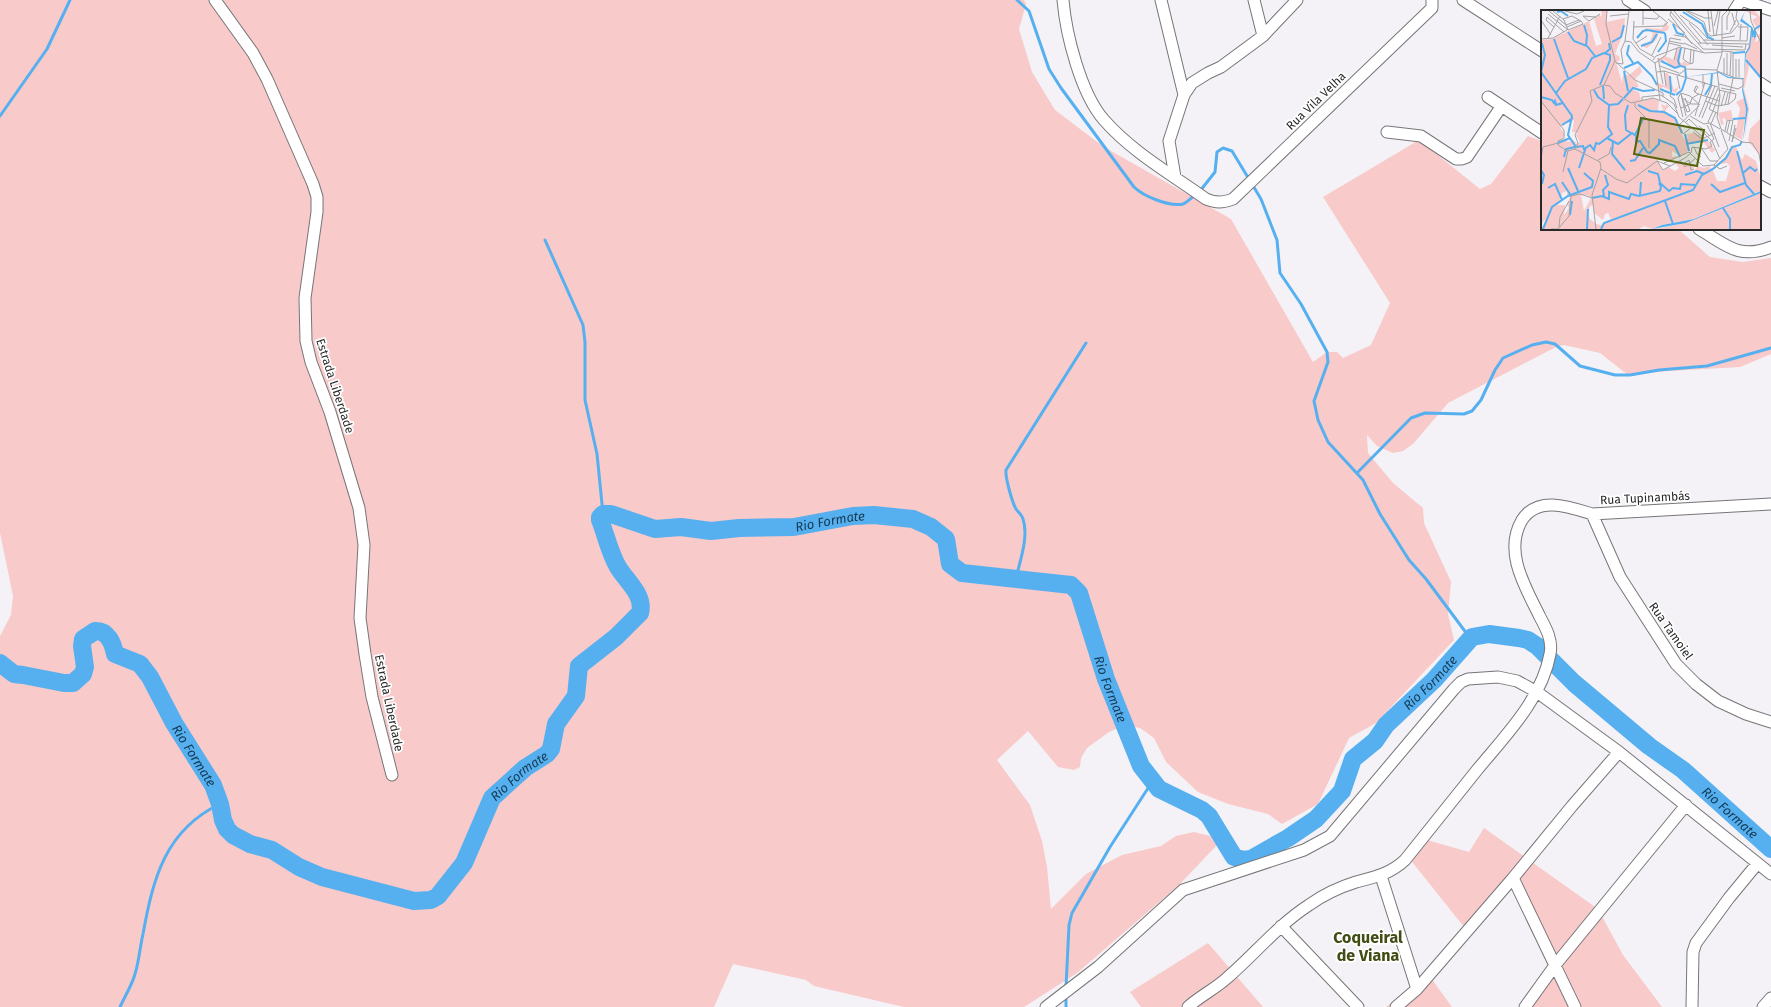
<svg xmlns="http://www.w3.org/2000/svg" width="1771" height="1007" viewBox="0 0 1771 1007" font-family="'Fira Sans',sans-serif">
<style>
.green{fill:#f8caca}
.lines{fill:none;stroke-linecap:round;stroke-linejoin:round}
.stream{stroke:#56b0f0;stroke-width:3}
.river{stroke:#56b0f0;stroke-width:18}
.street-casing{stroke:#777578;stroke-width:13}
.street{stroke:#fff;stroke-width:11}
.labels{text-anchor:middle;stroke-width:3.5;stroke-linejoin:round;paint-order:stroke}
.street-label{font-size:12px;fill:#2a292a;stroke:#fff}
.water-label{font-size:13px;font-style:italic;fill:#143a54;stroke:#fff}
.district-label{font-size:16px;font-weight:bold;fill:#414d14;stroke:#fff}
.inset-river{fill:none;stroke:#56b0f0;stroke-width:2}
.inset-road{fill:none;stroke:#a3a2a4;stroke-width:1}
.view{fill:#55640b;fill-opacity:0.15;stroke:#55640b;stroke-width:2}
.inset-edge{fill:none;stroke:#2a292a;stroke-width:2}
</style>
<rect width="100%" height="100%" fill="#f4f2f6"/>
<path class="green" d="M0,0h1024l2,4 -7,25 13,43 23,38 49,37 127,72 82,143 14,-10h10l6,6 28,-13 19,-42 -67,-106 96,-57 61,49 11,-5 37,-48 14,5v88h136l32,28 33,5 28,-4v96l-31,13 -72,4 -40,4 -28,-22 -36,-8 -8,2 -108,56 -35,41 -10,7 -10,2 -16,-7 -10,-11 1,18 25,30 30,25 1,15 27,59 -3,32 6,26 -78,83 -27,15 -31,66 -36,20 -14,-10 -40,-10 -30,-12 -32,-30 -12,-24 -14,-10 -15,-3 -16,7 -22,16 -6,10 -1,9 -6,3 -16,-3 -30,-36 -31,29 33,45 12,36 5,26 4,42 35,-35 36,-19 39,-9 15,-10 18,-4 16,4 7,9 -38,40 -102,88 -53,34h-120l-90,-21 -8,-6 -73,-16 -19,43h-714v-371l11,-21 2,-19 -13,-63z
M1484,828l114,81 25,46 39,52h-136l25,-33 -36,-96 -47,54 -63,-79 15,-15 49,14z
M1208,943l55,64h-122l-11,-15z
M1428,974l24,33h-66l38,-28z"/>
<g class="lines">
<path class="stream" d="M1017,0l12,11 20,58 12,19 73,99c9,9 35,20 49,17 5,-2 8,-6 12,-9
M0,116l47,-67 23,-49
M1200,191l15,-19 2,-20 6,-4 9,3 29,48 16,41 3,33 21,31 26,48 1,10 -14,39 4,19 10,22 35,38 17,34 29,46 17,19 44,59
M545,240l38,85 2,17v58l12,54 6,60
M1357,473l54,-55 14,-5 39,1 8,-3 9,-11 14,-30 8,-12 29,-13 14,-3 9,2 25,22 35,9h15l29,-5 48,-4 64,-18
M1016,578c4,-17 13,-42 7,-59 -1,-4 -5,-7 -7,-10 -4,-7 -11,-32 -10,-39l80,-127
M1066,987l3,-62 3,-12 38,-66 42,-65
M120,1007c5,-11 12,-22 15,-33 4,-13 5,-27 8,-40 10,-55 22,-104 77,-130
M1066,1007v-12"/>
<path class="river" id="s1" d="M0,663l14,11 9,1 41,8h9l10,-9 2,-7 -3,-21 1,-7 12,-8c13,-1 18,13 20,23l25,10 10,13 24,46 39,62 7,19 3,16 4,9 6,6 17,9 22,6 27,17 23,10 92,24 17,-1 7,-4 26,-33 28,-65 33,-30 22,-14 4,-5 5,-25 20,-28 3,-30 37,-29 24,-24c5,-18 -14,-32 -22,-46 -8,-13 -12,-32 -18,-47v-3l3,-3h8l44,15 26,-2 30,4 28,-3 55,-1 59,-11 21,-1 39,4 18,8 15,12 4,25 12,9 109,12 8,8 27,86 35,87 18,23 43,21 7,6 25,41 10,3 7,-1 37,-21 28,-19 26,-28 11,-32 22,-18 11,-16 48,-45 38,-43 17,-3 30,4 9,2 9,6 37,37 75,63 34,24 88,79"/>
<defs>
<path id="street" d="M215,0l38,53 14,26 46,105 4,13v15l-12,86 1,43 5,21 19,50 29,96 5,37 -4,73 5,36 7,43 20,78
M1063,0c3,35 18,94 41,120 28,32 67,54 102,79 10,4 16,4 27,0l199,-191v-8
M1161,0l23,95
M1254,0l9,36
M1463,0l79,51
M1628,0l17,11
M1741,0l30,10
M1734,11l7,-11
M1760,83l11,7
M1488,97l54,36
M1387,132l34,4 35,23h6l5,-2 34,-50
M1175,177l-6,-36 15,-46 8,-12 16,-10 13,-6 42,-31 34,-36
M1760,186l11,6
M1699,229c27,16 40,31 72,18
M1592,514l28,63 56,87 20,20 22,17 28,13 25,8
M1381,876l36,113
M1513,878l59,-72 47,-54
M1281,926l77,81
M1046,1007l52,-40 85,-77 121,-40 26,-14 124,-147 7,-7 7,-3 30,-2 19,4 20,11 82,60 152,122
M1188,1007c12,-11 27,-18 39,-29 28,-24 51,-53 82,-73 14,-10 31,-18 47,-23 19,-5 34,-8 49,-22 24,-30 48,-60 72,-90 28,-34 65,-71 73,-116 3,-13 -4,-26 -10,-37 -14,-29 -37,-65 -18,-97 16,-25 48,-13 70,-6l179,-10
M1396,1007l21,-18 96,-111 62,129
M1525,1007l31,-43 130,-159
M1692,1007l1,-55 3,-9 33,-45 28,-34
M1763,1007l8,-9"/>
</defs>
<use href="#street" class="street-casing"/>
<use href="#street" class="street"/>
</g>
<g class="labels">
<g class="street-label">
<text transform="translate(1316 101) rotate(-44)" y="4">Rua Vila Velha</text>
<text transform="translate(335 386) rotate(72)" y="4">Estrada Liberdade</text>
<text transform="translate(1645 498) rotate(-3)" y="4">Rua Tupinambás</text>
<text transform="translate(1671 631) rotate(55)" y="4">Rua Tamoiel</text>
<text transform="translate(389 703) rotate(78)" y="4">Estrada Liberdade</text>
</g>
<g class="water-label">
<text dy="5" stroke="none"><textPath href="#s1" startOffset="1319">Rio Formate</textPath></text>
<text dy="5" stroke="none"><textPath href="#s1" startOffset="2196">Rio Formate</textPath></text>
<text dy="5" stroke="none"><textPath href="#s1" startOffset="1704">Rio Formate</textPath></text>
<text dy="5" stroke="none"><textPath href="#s1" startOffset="308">Rio Formate</textPath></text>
<text dy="5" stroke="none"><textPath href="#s1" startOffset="765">Rio Formate</textPath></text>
<text dy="5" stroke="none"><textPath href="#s1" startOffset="2581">Rio Formate</textPath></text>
</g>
<g class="district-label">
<text x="1368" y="943">Coqueiral<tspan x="1368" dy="18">de Viana</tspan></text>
</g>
</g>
<g transform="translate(1541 10)">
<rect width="220" height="220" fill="#f4f2f6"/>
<path d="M60,1h6l-1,11 19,-4 -1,13 -9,23 4,2 1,4 -4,2 6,21 1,-8h6l11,-9 2,6 -7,7 4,8 -9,2 9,3 2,9 11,-3 7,3 -1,10 5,-1 -2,-6 5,2v-2l3,2 -4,5 11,8 2,10 7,11 3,-2 -1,-4 8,-1 12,7 8,10 -3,3 -8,-10 -14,-1 -3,2 1,7 -7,5 -9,-5v6l5,-1 -8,6 -9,-4 -3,3 6,10 5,-4 7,4 4,-3 -4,-5 2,-3 3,4 5,-1 2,3 3,-3 -4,-5 8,9 -3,7 7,-8 6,2 5,-2 2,3 14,-12 7,-11 4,1 6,13 3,-6 11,7 5,18v12l-67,28 -33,6 -9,4 -8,-3 -5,3h-98l5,-8 -2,-1 -3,6v-186l11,-1 37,-18 7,25 6,-2 -8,-25 6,-5v2l2,-1zM33,110l-2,12 6,1 -2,2 4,7 -3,2 -4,-4 -6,2 -1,-3 -6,1 5,-5 -5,-8zM186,153l3,3 -4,15h-9l-4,-11 6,-6zM26,181v5l3,1 -3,8 2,3 -5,7 1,-10h-8l6,-5h-3l2,-7zM40,185h6l4,3 -7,13zM52,195l1,8 9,7 2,-6 3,-1 3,6 -10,6 -5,-1 -6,-5 -2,-7 2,-6zM204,1h10l6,7 -2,13 -7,-11 5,-3zM124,12l4,5 -1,3 -10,4 -1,5 -10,9 -3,-1 -2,-3 8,-2 3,-9 -9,-5 18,1zM211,21h3l2,4 -2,7 4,-2 -2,-4 4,-3v45l-14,-17 2,6 -5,22 2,7 3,13 -5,33 4,-33 -5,-20 3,-35zM137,38l3,1 -1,13 2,2 2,-3 6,4 -16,3 -9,-8 -6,3 -1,-4 7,-3 9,4zM124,63h3l6,17 5,-4 -3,7 -13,-6 -4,2 -3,-7 10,4zM203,88l2,11 -4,31 -7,-4 5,-28 -4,-6zM220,90v56l-13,-15 2,-12 10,-10zM190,100l2,9 -7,2 -1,-3 -3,1 2,5 -3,1 -3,-12zM220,183v36h-106l31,-6z" fill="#f8caca" fill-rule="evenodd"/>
<path d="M204,1l-3,8 10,8 3,6 -2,3 2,1 -1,3v-3h-2v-4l-2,15 -4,6 -3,35 5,20 -5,32 3,-32 -4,-19 2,-11 -16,-1 -9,-5 -33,4 33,-5 10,5 15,1 1,-25 4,-6 2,-19 -11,-7zM220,181v2l-75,30 -34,6 10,-4 32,-6z" fill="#56b0f0"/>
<path class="inset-river" d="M16,2l4,-1 7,5M142,2l19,12 6,13 6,3M132,14l4,9 7,2M43,15l3,10 -1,11M27,22l6,9 13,5 8,10M214,27v-8l6,-4M96,28l6,-7 4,-1 18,3M13,29l14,39M71,32l9,-5 3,-12M88,35l-2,9 6,9M100,36l11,-4 5,-8M117,42l8,-11 -1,-8M64,43l5,-4 -1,-6M192,43l12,-1M205,50l15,18M120,51l14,7 5,-2M83,58l14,-6 14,14 5,9M83,61l4,20M0,62l4,-17 -3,-12M0,62l31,44 -4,19 8,12 7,-1 1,3 6,-4 4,5 2,-7 3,1 8,-6 11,6 14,-11 4,3v6l4,-1 7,11 3,1 9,-9v-4l16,6 5,11M129,66l1,16M62,76l1,13M119,79l15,6M53,80l4,7 11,8 -1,22 4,7 -5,4M15,83l9,-12 21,-12 6,-11 12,-5 6,2v5l-10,25M135,85l6,-5 4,-12 -1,-11 -5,-1 -2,-5 3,-13M164,85l6,-10 1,-11M0,87l11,3 2,3 1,-2 1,4 7,-2M83,88l9,-10 10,3 12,-1M68,95l9,-1 5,-5M87,95l-3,10 1,15 5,3M97,95l12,6 14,1 11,6 7,15M192,109l12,-1M21,115l11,-7M144,124l4,17M94,125l9,-18M72,131l-1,13 13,16M17,133l12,-5M145,134l22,-4M196,141l9,34 8,9M23,147l2,-8 9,-2M89,151l5,-1 8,-12M27,158l10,23M38,158l7,-21M0,160l3,5 -2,9M107,161l10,3 2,9 9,8 4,-3 7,1 1,-5 14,1M202,163l7,-6 5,4 2,-2M144,165l12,-4 7,3M21,172l8,12M170,174l9,8 25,-9M7,178l7,-4 7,16M99,185l1,-13M63,186l-1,-6 5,-5 -3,-10M51,188l10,-2 7,3v-7l20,7 2,-5 8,2 21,-5 1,-4 -2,-4M124,191l8,23M182,198l7,11v10M29,205l2,-14M2,219l9,-22 16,-11 24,-9 1,-6 -9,-8M46,219l1,-20M60,219l3,-6 89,-33 9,-15 11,-6 13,-11 6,-11 8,-2 2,-4"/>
<path class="inset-road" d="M8,1l17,14 13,-5M12,1l11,9 4,10M24,1l12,3 7,-3M112,1l15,12M130,1l-1,4 22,29M133,1l27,32M145,1l18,11 3,11 4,3 20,-3 8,-9M147,1l17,7h7M167,1l2,21M170,1l3,25M196,1l-1,7 3,6M209,1l1,10 10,22M130,2l32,37 42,1 1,-6M191,3l3,12M7,4l20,16M139,5l17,12 11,12M42,6l6,5 11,-7M42,6l13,1M69,6l18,-2M6,7l17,15M6,7l-1,3 8,7M102,8l14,1 2,-3M22,9l9,-3 9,5M127,9l17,14M0,10l10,15M93,11l-1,18 7,10 14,8M148,13l19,22M102,15v-14M173,16l4,-15M26,17l14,-6M92,17l31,-1 4,-4M197,17h10l-1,14M27,20l15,-6 -2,-3M186,20v-13l3,-6M189,22l6,-12M133,25l12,2M175,26l4,-25M144,27l18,15M7,28l12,-22M181,28l13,-2M0,29l12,-1 14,-8M162,30l44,1M199,30l1,-16M84,31l6,1 8,10 16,11 5,37M128,31l15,3M95,33l11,-7M128,33l12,3M143,33l13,6M157,33l51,1M171,35l31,2M144,38l-2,11 7,5 3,-1 1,-13M181,41l11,1v25M186,43v22M111,45l9,-18M117,48l5,26M195,49v18M112,50l3,-4 24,-9 25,6 17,-1M133,50l3,-12M74,51l20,19 28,13v4M75,53l7,1 -2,-14 4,-9 4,-30M114,53l11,-8 4,-17 11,2M149,54l1,-15M119,56l19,7M123,61l2,15M176,61l16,6M116,62l7,-1 54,16M183,63v-15M136,66l9,-7 31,1M136,66l3,13M189,66l1,-24M198,67v-18M178,74l19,5M63,75l6,1 5,7 16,10 22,-5 14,5 11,11M63,75l11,-24 -9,-37 1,-13M162,77v-13M177,78l-9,21 4,2 -5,11 12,7M180,78l14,3M154,82l3,-5 -2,-1 -2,5 2,2 3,1 20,7M130,83l-1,3 4,3 3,9M140,83l-3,5 5,19M140,83l9,3 10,9M140,84l5,22M140,84l6,18 3,-1M141,88l9,6h7M144,88l5,13M0,91l23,29v8l-6,3v4l9,6 8,-2 25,13 1,6 -9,27 4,34M101,91v-4l19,-2 13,9 5,13 25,21M164,91l13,5 11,-2 6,-5 1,-5 -17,-4M94,93v4l14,14v27M187,94l5,-26 10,1v7l-5,3M184,95l3,-12M180,96l4,-14M140,98l9,-4 2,-6 7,-4M176,103l-4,-2 6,-17M149,106l14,8 5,-1M154,106l10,-34M158,107l13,-32M161,108l13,-32M145,112l3,-3 23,22 8,18M169,113l9,24M170,114l5,-12M166,115l7,14 -4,3 2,4M158,116l11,10M151,117l-9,7 -4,-9 20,-19M180,119l-4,-12 3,-21 -3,-26 5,-17v-37l5,-5M180,119l21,13 10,1 7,11 2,11M184,121l2,-10 6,-1 -4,21M152,122l9,7 13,-6M186,122l3,-12M191,132l3,-17M191,132l4,-14M153,137l3,7 4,3M34,139l3,-6 -3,-8 17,-34 -2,-10 14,-6M161,139l8,12h8M0,148l2,-11 15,-4M57,150l11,-6 2,-7M139,150l5,7 11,-9M116,151l6,9 22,-12 6,-5 1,-6 14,2 6,-3M123,153l25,-11 14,14 11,-1 14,-16 -7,-19M142,154l6,-4 2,10 3,-1M173,155l6,4 7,-3M60,159l15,10 11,4 30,-22 13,5M22,162l5,-21M18,217l1,-10 9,-16M10,219h7l11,-13 2,-20 9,-2 12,4"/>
<path class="view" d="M100,108l63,12 -7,36 -63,-12z"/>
<rect width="220" height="220" class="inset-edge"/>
</g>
</svg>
